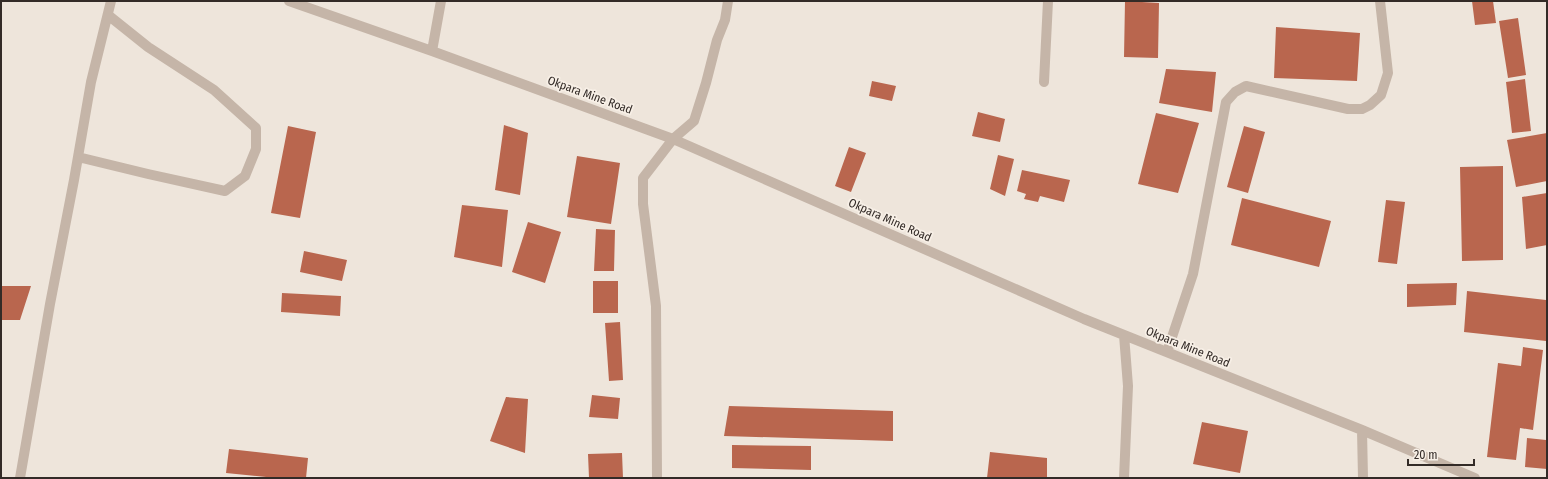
<svg xmlns="http://www.w3.org/2000/svg" width="1548" height="479" viewBox="0 0 1548 479" font-family="'Fira Sans Condensed',sans-serif">
<style>
.building{fill:#b9664e}
.lines{fill:none;stroke-linecap:round;stroke-linejoin:round}
.minor{stroke:#c5b5a8;stroke-width:10}
.labels{text-anchor:middle;stroke-width:3.5;stroke-linejoin:round;paint-order:stroke}
.street-label{font-size:12px;fill:#332b27;stroke:#f7efe6}
</style>
<rect width="100%" height="100%" fill="#eee5db"/>
<path class="building" d="M1125,1l34,2 -1,55 -34,-1z
M1472,1h21l3,22 -21,2z
M1518,18l8,57 -18,3 -9,-57z
M1276,27l84,6 -3,48 -83,-3z
M1166,69l50,3 -4,40 -53,-9z
M1525,79l6,52 -19,2 -6,-51z
M872,81l24,5 -4,15 -23,-5z
M978,112l27,7 -5,23 -28,-6z
M1156,113l43,10 -21,70 -40,-9z
M504,125l24,8 -8,62 -25,-5z
M288,126l28,6 -16,86 -29,-5z
M1244,126l21,6 -17,61 -21,-6z
M1547,133v48l-31,6 -9,-47z
M849,147l17,6 -15,39 -16,-6z
M998,155l16,4 -9,37 -15,-7z
M577,156l43,7 -9,61 -44,-7z
M1503,166v94l-41,1 -2,-94z
M1022,170l48,10 -6,22 -24,-6 -2,6 -14,-3 2,-5 -9,-3z
M1547,193v52l-21,4 -4,-52z
M1242,198l89,23 -12,46 -88,-22z
M1386,200l19,2 -8,62 -19,-2z
M462,205l46,5 -6,57 -48,-10z
M528,222l33,10 -16,51 -33,-11z
M596,229l19,1 -1,41h-20z
M304,251l43,9 -5,21 -42,-9z
M593,281h25v32h-25z
M1457,283l-1,22 -49,2v-23z
M1,286h30l-11,34h-19z
M1467,291l79,9v41l-82,-9z
M282,293l59,3 -1,20 -59,-4z
M620,322l3,58 -14,1 -4,-58z
M1523,347l20,3 -10,80 -13,-2 -4,32 -29,-3 11,-94 23,3z
M592,395l28,3 -2,21 -29,-2z
M506,397l22,2 -3,54 -35,-12z
M729,406l164,5v30l-169,-5z
M1202,422l46,9 -8,42 -47,-9z
M1527,438l19,2 1,29 -22,-2z
M732,445l79,1v24l-79,-2z
M229,449l79,9 -2,20h-30l-50,-5z
M990,452l57,6v20h-60z
M622,453l1,25h-34l-1,-24z"/>
<g class="lines">
<path class="minor" d="M289,1l143,50 241,88 411,180 278,111 113,48
M432,51l9,-50
M1044,82l4,-81
M78,157l70,17 77,17 20,-15 11,-27v-21l-42,-38 -66,-43 -40,-32
M1167,352l26,-78 33,-172 9,-10 11,-6 102,23h14l8,-4 11,-10 7,-22 -8,-72
M1362,430l1,48
M20,478l30,-174 24,-124 17,-98 20,-81
M657,478l-1,-172 -13,-102v-26l30,-39 21,-18 12,-38 11,-43 8,-20 3,-19
M1124,478l4,-92 -4,-51"/>
</g>
<g class="labels">
<g class="street-label">
<text transform="translate(590 95) rotate(20)" y="4">Okpara Mine Road</text>
<text transform="translate(890 220) rotate(24)" y="4">Okpara Mine Road</text>
<text transform="translate(1188 347) rotate(22)" y="4">Okpara Mine Road</text>
</g>
</g>
<rect width="1548" height="479" fill="none" stroke="#332b27" stroke-width="4"/>
<path d="M1408 459v6h66v-6" fill="none" stroke="#332b27" stroke-width="2"/>
<text x="1414" y="459" font-size="12" fill="#332b27" stroke="#f7efe6" stroke-width="3" paint-order="stroke">20 m</text>
</svg>
